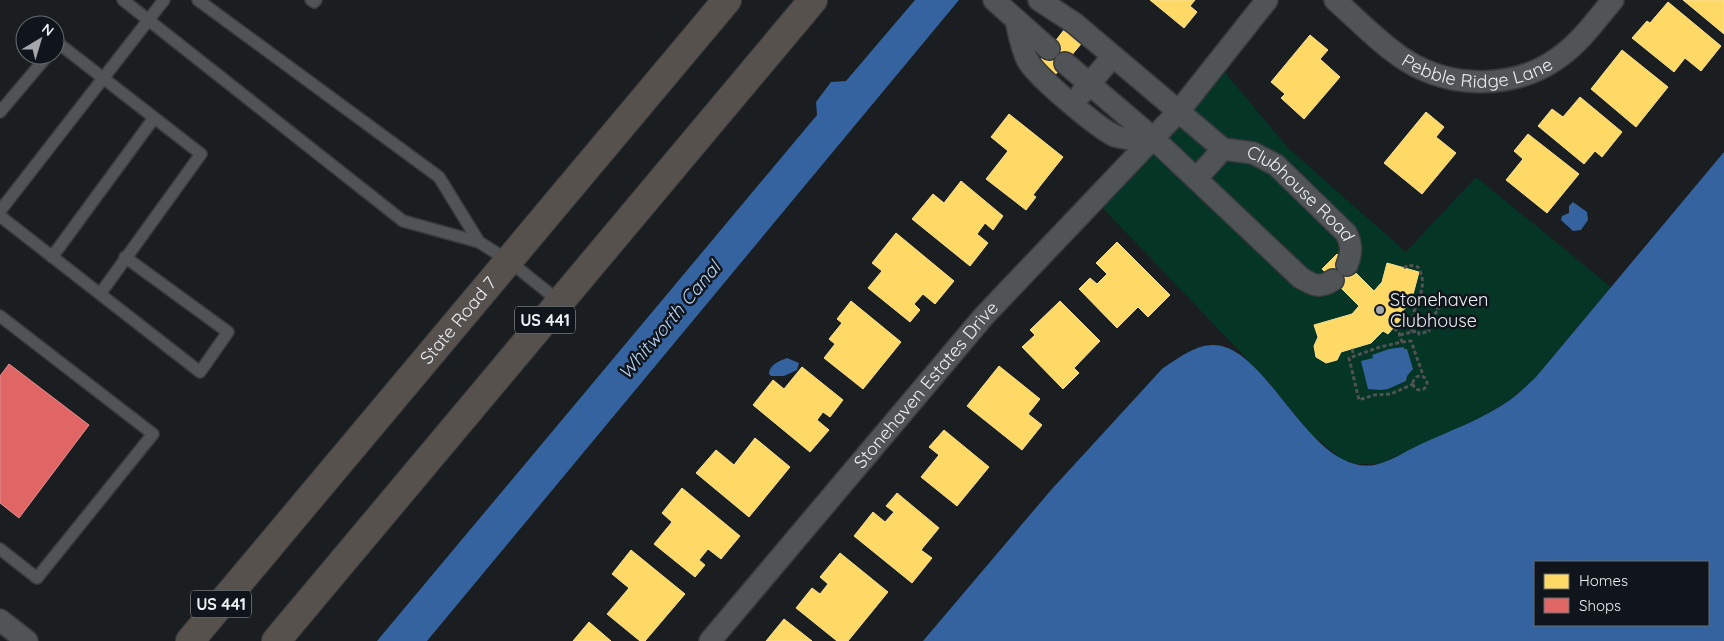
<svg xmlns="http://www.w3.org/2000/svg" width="1724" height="641" viewBox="0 0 1724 641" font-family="Quicksand,sans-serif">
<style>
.green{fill:#043525}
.water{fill:#34639f;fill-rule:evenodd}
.homes{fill:#ffd966;stroke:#f9e091}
.shops{fill:#e06666;stroke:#e48f91}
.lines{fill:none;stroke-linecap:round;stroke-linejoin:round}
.service-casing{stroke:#383a3c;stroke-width:14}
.minor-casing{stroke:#383a3c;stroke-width:24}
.primary-casing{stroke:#383a3c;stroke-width:30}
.path{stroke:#505254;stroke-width:3;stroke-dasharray:4 2.5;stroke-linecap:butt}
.service{stroke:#515456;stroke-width:11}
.minor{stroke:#515456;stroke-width:21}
.primary{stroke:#57514e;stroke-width:28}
.poi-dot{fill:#a3a6aa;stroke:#0f151a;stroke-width:2}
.labels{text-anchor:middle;stroke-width:5;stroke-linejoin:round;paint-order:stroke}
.shield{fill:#0f151a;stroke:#aaaeb3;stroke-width:1}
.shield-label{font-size:16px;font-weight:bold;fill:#ecf0f4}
.street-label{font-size:18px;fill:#ecf0f4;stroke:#0f151a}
.poi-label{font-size:18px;fill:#ecf0f4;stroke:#0f151a;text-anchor:start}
.water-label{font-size:19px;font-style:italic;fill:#b8d4f9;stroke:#0f151a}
</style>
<rect width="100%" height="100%" fill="#1b1e20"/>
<path class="green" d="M1217,63l71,85 118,104 70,-75 135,110 -75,90 -25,22 -28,17 -104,48h-23l-15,-5 -31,-26 -44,-54 -171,-179z"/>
<path class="water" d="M915,0h44l-532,641h-50l440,-526 -1,-13 15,-20 15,-1z
M1724,152v489h-801l128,-151 111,-121c15,-10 33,-24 51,-24 50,0 88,106 142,119 7,2 16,2 23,0 13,-3 28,-13 41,-19 30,-14 64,-26 91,-45 10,-7 18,-16 26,-23zM1535,562h173v63h-173z
M1573,202l14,10 1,8 -7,10 -8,1 -12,-11 1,-4 7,-3v-7z
M1404,347v2h3l6,20 -6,7 -1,5 -18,8 -7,1 -13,-1 -7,-28 12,-3 -1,-3 17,-6z
M787,358l12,5 -2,7 -13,6h-13l-2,-2c0,-9 10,-13 18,-16z"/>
<path class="homes" d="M1150,0h45l-5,6 7,6 -13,16z
M1683,0h41v34z
M1668,2l53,44 -20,25 -16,-13 -11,14 -42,-34 15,-17 3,2z
M1064,30l17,14 -26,31 -16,-13z
M1310,35l18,15 -8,9 20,18 -36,42 -23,-21 4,-4 -14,-12z
M1622,50l46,37 -32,40 -45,-38z
M1580,97l42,35 -20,25 -7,-6 -11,13 -46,-38 14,-17 11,8z
M1426,112l18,15 -8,10 20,16 -34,41 -38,-31z
M1009,114l54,43 -30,38 3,2 -10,13 -40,-31 22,-28 -17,-14z
M1528,134l51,40 -32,39 -41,-33 17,-21 -9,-8z
M961,181l42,35 -10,14 -8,-7 -8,11 11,9 -18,23 -58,-47 21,-25 11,9z
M896,233l58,48 -19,23 -12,-10 -9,10 6,6 -10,12 -42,-34 14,-17 -10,-8z
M1117,242l53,53 -22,22 -10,-10 -21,21 -38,-39 11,-11 7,6 10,-10 -11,-11z
M1337,254l37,37 8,-9 5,-19 32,9 -8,30 -12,13 3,3 -14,16 -5,-3 -12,12 -30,9 -4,8 -11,3 -10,-6 -2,-11 4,-9 -4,-12 38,-11 7,-8 -37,-37z
M851,301l50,41 -38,47 -39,-31 11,-14 -6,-5 13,-16 -5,-4z
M1060,301l40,40 -26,27 5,5 -16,16 -41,-42 13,-12 -5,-5z
M999,366l41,33 -12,15 14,11 -20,25 -55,-44z
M802,367l41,33 -13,17 -7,-5 -6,8 12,10 -19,22 -57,-47 20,-25 11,9z
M944,430l45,37 -32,39 -36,-29 18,-22 -10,-8z
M755,438l35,29 -41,50 -53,-44 20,-23 18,15z
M682,488l58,48 -19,23 -13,-10 -9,11 6,5 -10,12 -41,-33 18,-22 -10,-9z
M897,493l42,35 -18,22 11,8 -20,25 -58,-47 19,-24 12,10 9,-10 -8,-6z
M631,550l54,44 -40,47h-5l-33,-27 22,-26 -17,-14z
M840,553l48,39 -40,49h-11l-41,-33 16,-20 8,6 8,-10 -8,-7z
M784,619l28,22h-46z
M589,622l22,19h-38z"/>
<path class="shops" d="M9,364l80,61 -70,93 -19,-15v-127z"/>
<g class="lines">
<defs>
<path id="service" d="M123,0l280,221 76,21 30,19 51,41
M198,0l241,177 40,65
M311,0l3,2 2,-2
M55,47l3,-4 143,111 -101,140 100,78 28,-40 -103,-75
M0,112l48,-57
M0,211l164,-211
M0,216l100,78
M52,257l102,-139
M0,316l153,118 -116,144 -37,-29"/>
<g id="minor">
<path d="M994,0l55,49"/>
<path id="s1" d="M1039,0l35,23 149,126 30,4 23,12 70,68c6,11 6,20 1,32"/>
<path id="s2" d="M1335,0c23,20 46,45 72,61 45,28 108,28 151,-3 22,-15 38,-38 55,-58"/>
<path d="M1016,20c3,14 5,28 12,41 9,16 70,67 87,75 12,4 26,3 39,3"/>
<path d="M1065,63l89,76 147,139c12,7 19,11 32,2"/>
<path d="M1081,94l32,-38"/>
<path d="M1196,179l27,-30"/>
<path d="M0,620l27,21"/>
<path id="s3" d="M710,641l274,-325 195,-205 88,-111"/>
</g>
<g id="primary">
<path id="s4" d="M190,641l537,-641"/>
<path d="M276,641l537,-641"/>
</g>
</defs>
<use href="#service" class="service-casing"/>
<use href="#minor" class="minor-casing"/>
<use href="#primary" class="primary-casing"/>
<path class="path" d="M1394,328l5,5 3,9 -22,5 -31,11 10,42 15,-5 17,-1 22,-10
M1412,332l6,-1 1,3 10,-3 -1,-9 11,-13 -18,-15
M1400,335l12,-3c-4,-25 20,-41 6,-65l-10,-2 -4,3
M1402,342l9,-1 12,34
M1352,349l2,7
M1413 383a7 7 0 1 1 14 0a7 7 0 1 1-14 0Z"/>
<use href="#service" class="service"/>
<use href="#minor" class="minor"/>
<use href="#primary" class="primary"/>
</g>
<circle class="poi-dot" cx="1380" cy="310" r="5"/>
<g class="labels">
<g class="shield">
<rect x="515" y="306.5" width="60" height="27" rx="4"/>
<rect x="191" y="590.5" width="60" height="27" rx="4"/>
</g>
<g class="shield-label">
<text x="545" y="326">US 441</text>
<text x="221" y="610">US 441</text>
</g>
<g class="street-label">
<text dy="6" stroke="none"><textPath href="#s2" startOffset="168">Pebble Ridge Lane</textPath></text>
<text dy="6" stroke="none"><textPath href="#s1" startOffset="330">Clubhouse Road</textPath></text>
<text dy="6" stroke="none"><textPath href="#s4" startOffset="418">State Road 7</textPath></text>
<text dy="6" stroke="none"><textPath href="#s3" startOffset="335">Stonehaven Estates Drive</textPath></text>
</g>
<g class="poi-label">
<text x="1390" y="306">Stonehaven<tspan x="1390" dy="21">Clubhouse</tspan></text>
</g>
<g class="water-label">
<text transform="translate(669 320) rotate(-50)" y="7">Whitworth Canal</text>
</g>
</g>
<rect x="1534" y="561" width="175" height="65" fill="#0f151a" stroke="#676d71"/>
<rect x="1544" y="574" width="25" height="15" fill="#ffd966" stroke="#676d71"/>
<text x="1579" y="586" font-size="15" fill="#ecf0f4">Homes</text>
<rect x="1544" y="598" width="25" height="15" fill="#e06666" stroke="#676d71"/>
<text x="1579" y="611" font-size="15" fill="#ecf0f4">Shops</text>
<g transform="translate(40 40) rotate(38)"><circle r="24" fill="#0f151a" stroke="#676d71"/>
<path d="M0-4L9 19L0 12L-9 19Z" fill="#a3a6aa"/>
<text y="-8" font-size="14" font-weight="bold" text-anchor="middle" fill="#ecf0f4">N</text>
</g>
</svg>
